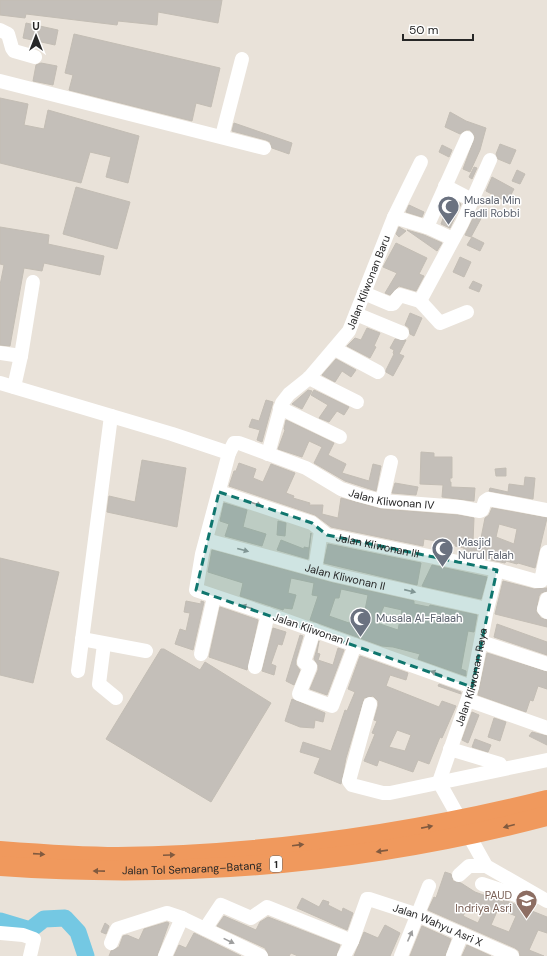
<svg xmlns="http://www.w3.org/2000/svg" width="547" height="956" viewBox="0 0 547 956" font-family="'DM Sans',sans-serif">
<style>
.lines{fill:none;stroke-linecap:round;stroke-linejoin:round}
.river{stroke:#74c8e3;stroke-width:17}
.building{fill:#c4bfb9;stroke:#c3bdb4;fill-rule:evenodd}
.minor{stroke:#fff;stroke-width:14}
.highway{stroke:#f0995d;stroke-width:20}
.oneway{fill:#9e9e9e}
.oneway2{fill:#815a3f}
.marked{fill:#0f766e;fill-opacity:0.2;stroke:#0f766e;stroke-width:3;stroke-dasharray:8 5;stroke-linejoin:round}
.labels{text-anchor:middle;stroke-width:3;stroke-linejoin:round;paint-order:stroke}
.shield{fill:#fff;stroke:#686868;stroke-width:1}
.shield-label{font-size:10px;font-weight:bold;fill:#272727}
.worship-label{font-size:11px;fill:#5b616d;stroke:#fff;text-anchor:start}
.street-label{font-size:11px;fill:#272727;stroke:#fff}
.education-label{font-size:11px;fill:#785e54;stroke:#fff;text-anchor:end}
</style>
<rect width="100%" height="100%" fill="#e9e2d9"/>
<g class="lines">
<path class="river" d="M0,921l30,9 14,-11 21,-1 13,14 8,24"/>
</g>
<path class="building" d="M0,0h222l-4,23 -60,-11 -1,13 -39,-4 -1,4 -91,-11 -1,4 -25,-3z
M26,23l32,7 -3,15 -32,-7z
M74,34l146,34 -9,39 -15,-4 -4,18 -123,-31 4,-15 -8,-2z
M41,63l16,3 -4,19 -20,-4 3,-16z
M0,98l28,6 -4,21 20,4 4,-19 91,26 -11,47 -22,-6 5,-20 -21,-5 -9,31 -81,-20z
M450,112l16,9 20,7 -6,22 -10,22 -7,-3 12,-32 -5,-7h-4l-6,4 -15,-7z
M234,123l58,20 -3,11 -17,-6 -2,-6 -4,-2 -34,-9z
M500,144l16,6 -6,14 -12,-5 -2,-5z
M442,145l10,5 -3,7 -10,-5z
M474,167l3,1 -5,11 -3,-2z
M517,170l8,4 -5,10 -8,-3z
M492,177l22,12 -7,13 -21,-11z
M76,187l54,15 -13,47 -54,-15z
M458,202l3,2 -11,24 -9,-4 3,-8 5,2z
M409,205l15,7 -2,5 -16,-5z
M477,210l7,3 -13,24 -6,-2z
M0,227l49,8 -1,9 56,12 -4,19 -56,-12 -2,8 -18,-3 -14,78 -10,-1v-60l4,-20 -4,-1z
M399,227l7,4 -7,6 -3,-3z
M407,230l17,5 18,8 -5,8z
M472,237l12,6 -4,8 -13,-6z
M396,243l31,15 -8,16 5,2 -8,15 -17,-5 -9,9 -5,-2 12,-20 -14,-6z
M460,257l11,5 -7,15 -11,-5z
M473,281l9,4 -3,7 -10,-4z
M410,313l12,5 -8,18 -4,-2 -1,-6 -4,-3z
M367,328l13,5 -6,13 2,1 -6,11 -23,-12 8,-8 6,2z
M395,339l11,1 -7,14 5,2 -11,20 -7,-4v-2l8,-16 -1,-1 1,-3 -4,-2z
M336,359l20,11 -5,7 -9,-6 -7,11 -13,-7z
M308,390l4,1 -10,18 -10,-5z
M314,390l35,17 -5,8 -7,-4 -8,11 -10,-4 9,-13 -17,-10z
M266,400l7,2 -11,40 -5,-2 3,-10 -11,-3 3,-8 7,2z
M286,420l48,23 -6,12 18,9 -4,9 27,8 4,-17 8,2 -5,25 -31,-10 -31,-18 8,-16 -13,-6 -7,16 -24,-8 7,-19 -1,-1z
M421,452l13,1v4h18v21h-2v4h1v5l24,1 -1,13 -32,-4 1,-12 -23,-1z
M142,460l44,8 -9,59 -70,-15 2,-16 26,6z
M239,463l17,6 -3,9 10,4 8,-18 24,9 -9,20 8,3 -1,2 17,5 -1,2h14l-1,9 16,4 3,-20 40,11 77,6 16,3 -1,24 7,1 5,-25 4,-3 3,-7 55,10 -12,50 -17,-5 -1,1 -11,-3 -1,2 -42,-9 1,-6 -9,-2v-2l-31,-5 -1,7 -92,-19 -16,-12 -86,-29 5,-15h2zM499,524l18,5 -3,15 -18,-7z
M506,468v8h-10l-1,-7z
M525,477l10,1 -2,21 -44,-8 1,-3 18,4 1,-8 15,2z
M395,483l23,4 -2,8 -24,-2z
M224,503l23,7 -4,17 23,7 -4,12 -37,-10 4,-12 -9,-3z
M278,521l8,2 -1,13 -8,-1z
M311,533l-3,26 -31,-9 4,-10 23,9v-2l5,1z
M328,544l93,19 -4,22 -93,-22z
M212,550l121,33 81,18v3l15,3 1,-2 47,10 -3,17 -6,-1 -3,16 -4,22 5,2v5l-48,-17 2,-5 -27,-7 -11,-1 -72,-26 8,-24 -6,-1 2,-12 -23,-5 -3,15 8,2 -4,14 -8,-1 -1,2 -43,-14 3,-13 -35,-11zM341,589l27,6 -4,20 -12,-3 -3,11 -20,-7 6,-18h4zM384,606l18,4 -4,20 -21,-7z
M0,558l59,14 -26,111 -33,-8z
M432,565l55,12 -6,22 -59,-13z
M503,581l31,8 13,-1v3l-6,2 -2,3 -3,15 5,7 6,2v7l-52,-13z
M186,601l15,3v-3l3,1 -11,48 -18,-6 5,-15 6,2 4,-18 -6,-1z
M220,607l38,13 -11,50 -38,-13z
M497,624l50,18v13l-53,-18z
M273,628l13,4 -4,13 -4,-1 -7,20 5,2 -2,9 -12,-4z
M300,635l3,1 -7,24v5l4,5 -6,15 -8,-4z
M319,641l-2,12 3,1 -2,6 15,5 5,-17 6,2 -17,45 -17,-6 8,-19v-5l-4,-6z
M161,649h3l36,21 5,-8 66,41 -60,99 -105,-63z
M487,653l60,19v17l-9,-3 -5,15 -3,-1 -4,12 -48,-17z
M360,656l48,17 -2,7 -16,-5 -4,11 53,21 3,-6 14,5 -14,32 -2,-1 -11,27 -11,-4 -5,12 -34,-12 -2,6 -13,-5 11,-27 -3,-1 5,-12 -3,-1 4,-14v-5l-5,-5 -9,2 -18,60 -5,26 -27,-11 6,-15 -20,-6 3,-10 28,9 14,-41 2,1 8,-19 -7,-3zM397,730l14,5 -6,16 -16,-4z
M439,684l22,8v2l-23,-8z
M292,699l33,14 -2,9 -8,-2 -1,8 -14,-1 -15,-6z
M472,712l7,3 -11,28 -6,-3z
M494,718l12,4 -6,19 -12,-4z
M532,732l15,4v9l-18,-9z
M475,739l16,6 -3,7 -16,-5z
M445,872l6,2 2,7 8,2 14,9 28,10 1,-2 3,1 40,16v16l-9,-3 -9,20 15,6h-24l-1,-5 -4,-3 -87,-38 6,-13 2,1zM470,903l14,7 -6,13 -15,-7zM498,909l18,7 -7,16 -18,-7z
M302,898l17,9 4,-7 6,2 -1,3 14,7 1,-4 10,5 -6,17 -50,-22z
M224,916l32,14 4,-8 8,-5 72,28 -4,11h-38l-7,-3 -2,3h-20l-4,-8 -48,-22z
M167,922l2,1 -12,33h-48l2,-5 8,-4 4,-11 4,-1 12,5 5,-11z
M105,923l4,3 -3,8 -5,-2z
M385,925l15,8 -10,23h-36l10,-24 14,6z
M422,926l29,13 -6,17h-35z
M194,933l47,23h-67l5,-11 7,3z
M467,945l24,11h-29z"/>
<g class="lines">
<g class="minor">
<path d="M0,30l8,4 4,14 2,3 21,6"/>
<path d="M0,81l264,67"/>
<path d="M222,136l20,-77"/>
<path d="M445,186l27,14"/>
<path d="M394,217l27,-55"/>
<path d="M427,227l40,-89"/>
<path d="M364,293l26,11h3l7,-9 20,6 42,-78 28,-63"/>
<path d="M420,301l20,22 27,-11"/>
<path d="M356,314l46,19"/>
<path d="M335,349l43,23"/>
<path d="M0,353l21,3"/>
<path d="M309,378l48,24"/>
<path d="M0,383l172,51 57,19"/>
<path d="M14,387l7,-31 12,-74"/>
<path d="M280,408l60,29"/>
<path id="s1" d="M268,454l14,-51 7,-9 20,-16 40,-47 45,-114 33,10 26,12"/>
<path id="s2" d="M219,492l93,31 15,12 170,35 39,11h5l6,-29"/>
<path d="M382,501l9,-39"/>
<path id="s3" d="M206,540l129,35 152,34"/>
<path d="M315,569l6,-38"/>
<path d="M547,599l-3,10 3,3"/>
<path d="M314,630l-10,32 6,5 -11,27 33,12 23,-61"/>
<path d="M82,639l64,12"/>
<path d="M481,642l66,22"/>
<path d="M104,644l-5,40 17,14"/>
<path d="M201,654l13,-57"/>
<path d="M255,667l13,-53"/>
<path d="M78,671l33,-255"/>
<path id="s4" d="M472,687l-190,-68 -86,-29 6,-36 27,-101 5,-10h5l67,25 35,21 18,6 23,6 77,6 21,4 2,-1 3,-9 3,-2 59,11"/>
<path d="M468,700l79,28"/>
<path d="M370,704l-21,77 3,4 31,8h7l157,-33"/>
<path d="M450,749l50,15"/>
<path id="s5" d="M439,782l33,-95 15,-78 10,-39"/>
<path d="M439,782l47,84 61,35"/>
<path d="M459,875l10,-9h17"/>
<path d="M482,884l37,12 17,1"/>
<path d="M205,929l16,-24 30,13 16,-11 85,34"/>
<path d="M0,933l23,2 11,4 -4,17"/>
<path d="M111,943l6,-14 50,-16 15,5 79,38"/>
<path d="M165,956l17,-38"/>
<path id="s6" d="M344,956l8,-15 15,-42h2l49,16 94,41"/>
<path d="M401,956l28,-70"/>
<path d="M453,956l9,-22"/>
</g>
<g class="highway">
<path d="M0,851c39,3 79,6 118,6 145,-2 288,-22 429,-57"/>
<path id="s7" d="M0,866c184,13 369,-3 547,-50"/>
</g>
</g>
<defs><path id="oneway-solid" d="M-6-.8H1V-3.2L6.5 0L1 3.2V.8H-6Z"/></defs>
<g class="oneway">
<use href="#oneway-solid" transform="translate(256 504) rotate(19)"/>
<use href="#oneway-solid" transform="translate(243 550) rotate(15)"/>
<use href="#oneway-solid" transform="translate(410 591) rotate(13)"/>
<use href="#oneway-solid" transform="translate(247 607) rotate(-162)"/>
<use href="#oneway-solid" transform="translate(436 673) rotate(-160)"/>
<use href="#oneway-solid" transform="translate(410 936) rotate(-66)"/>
<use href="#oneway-solid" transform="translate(229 941) rotate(26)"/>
</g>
<g class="oneway2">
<use href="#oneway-solid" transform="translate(509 826) rotate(165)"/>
<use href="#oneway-solid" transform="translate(427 827) rotate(-11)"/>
<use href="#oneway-solid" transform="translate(298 845) rotate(-7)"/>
<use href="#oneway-solid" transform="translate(382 851) rotate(172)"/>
<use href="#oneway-solid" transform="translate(39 854) rotate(4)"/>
<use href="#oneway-solid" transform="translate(169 855) rotate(-2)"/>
<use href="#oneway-solid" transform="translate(99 871) rotate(-179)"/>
</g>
<path class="marked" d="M219,492l93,31 15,12 170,35 -25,117 -276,-97z"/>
<defs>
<symbol id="mosque-pin" viewBox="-11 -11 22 30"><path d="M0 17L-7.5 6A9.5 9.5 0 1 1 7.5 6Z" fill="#6b7280" stroke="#fff"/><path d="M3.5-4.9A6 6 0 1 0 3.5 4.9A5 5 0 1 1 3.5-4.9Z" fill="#fff"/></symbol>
<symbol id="school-pin" viewBox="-11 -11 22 30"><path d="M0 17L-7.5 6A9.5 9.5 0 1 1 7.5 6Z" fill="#8d6e63" stroke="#fff"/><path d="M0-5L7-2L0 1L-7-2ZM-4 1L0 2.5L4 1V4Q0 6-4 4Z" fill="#fff"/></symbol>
</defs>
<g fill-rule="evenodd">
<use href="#mosque-pin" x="436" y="194" width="25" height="34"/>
<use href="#mosque-pin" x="430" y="536" width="25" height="34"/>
<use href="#mosque-pin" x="348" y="606" width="25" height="34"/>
<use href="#school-pin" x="514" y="888" width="25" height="34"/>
</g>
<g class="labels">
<rect class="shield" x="270" y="856" width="12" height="16" rx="3"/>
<g class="shield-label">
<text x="276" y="868">1</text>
</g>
<g class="worship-label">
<text x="464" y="204">Musala Min<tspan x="464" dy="13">Fadli Robbi</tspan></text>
<text x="458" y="546">Masjid<tspan x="458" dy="13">Nurul Falah</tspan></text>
<text x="376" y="622">Musala Al-Falaah</text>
</g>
<g class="street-label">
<text dy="4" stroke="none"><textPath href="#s1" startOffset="204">Jalan Kliwonan Baru</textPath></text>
<text dy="4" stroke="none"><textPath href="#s4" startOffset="614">Jalan Kliwonan IV</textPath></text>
<text dy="4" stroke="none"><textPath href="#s2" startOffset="169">Jalan Kliwonan III</textPath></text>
<text dy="4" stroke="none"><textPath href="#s3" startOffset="144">Jalan Kliwonan II</textPath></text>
<text transform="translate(311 629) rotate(19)" y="4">Jalan Kliwonan I</text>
<text dy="4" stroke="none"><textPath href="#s5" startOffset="110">Jalan Kliwonan Raya</textPath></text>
<text dy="4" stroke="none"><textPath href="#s7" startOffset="192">Jalan Tol Semarang–Batang</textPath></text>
<text dy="4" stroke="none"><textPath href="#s6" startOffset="137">Jalan Wahyu Asri X</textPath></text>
</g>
<g class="education-label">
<text x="512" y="899">PAUD<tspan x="512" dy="13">Indriya Asri</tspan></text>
</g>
</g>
<g transform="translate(36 36)" stroke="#ffffff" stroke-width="3" paint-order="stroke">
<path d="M0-3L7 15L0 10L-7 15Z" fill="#272727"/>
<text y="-6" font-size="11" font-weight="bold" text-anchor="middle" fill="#272727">U</text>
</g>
<path d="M403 34v6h70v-6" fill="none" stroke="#272727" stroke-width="2"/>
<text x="409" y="34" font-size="12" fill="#272727" stroke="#ffffff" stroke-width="3" paint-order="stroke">50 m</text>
</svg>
